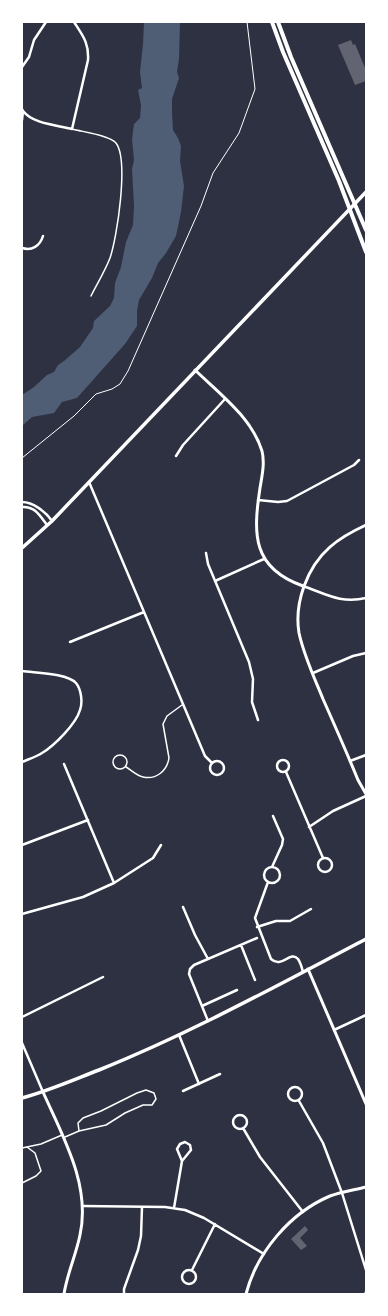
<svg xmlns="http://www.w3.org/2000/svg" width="388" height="1316" viewBox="0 0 388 1316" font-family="'Noto Serif',serif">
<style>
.water{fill:#4f5d75}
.building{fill:#626471}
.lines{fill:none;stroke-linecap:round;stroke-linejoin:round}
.path{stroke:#fff;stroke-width:1}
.service{stroke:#fff;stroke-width:1.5}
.minor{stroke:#fff;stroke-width:2.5}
.tertiary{stroke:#fff;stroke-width:3}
.secondary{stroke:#fff;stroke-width:3.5}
.primary{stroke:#fff;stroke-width:4}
</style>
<rect width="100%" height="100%" fill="#2d3142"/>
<path class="water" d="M144,22h36l-1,37 -2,13 2,6 -7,21v13l1,18 5,8 3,8 -1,15 4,25 -3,26 -5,24 -10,17 -8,10 -6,15 -13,22 -2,11v15l-12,18 -48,54 -15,4 -8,11 -22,4 -10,9v-31l12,-8 13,-12 7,-3 4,-7 6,-4 16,-14 13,-19 1,-7 16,-15 4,-8 1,-15 6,-16 5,-25 7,-17 1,-19 -2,-37 2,-9 -2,-21 2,-15 6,-6 1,-13 -3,-15 4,-2 -2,-16 3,-28z"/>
<path class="building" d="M351,40l2,5 2,-1 11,26v11l-11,4 -17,-40z
M305,1226l3,4 -8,8 7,8 -6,4 -10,-11z"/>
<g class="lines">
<path class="path" d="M22,458l52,-42 22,-22 16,-5 8,-5 8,-13 73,-165 12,-33 26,-40 16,-44 -8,-67"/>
<path class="service" d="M72,129c11,3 37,6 44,14 13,17 1,95 -6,115 -5,13 -13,26 -19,38
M113 762a7 7 0 1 1 14 0a7 7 0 1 1-14 0Z
M126,767c5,3 11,9 17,10 13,3 24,-6 26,-19l-6,-34 4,-8 15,-11
M65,1137l14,-6 27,-6 19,-12 18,-8h9l4,-6 -2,-6 -8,-3 -9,3 -36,18 -18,7 -5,5 1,8
M22,1148l19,-4 21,-9
M22,1183l14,-7 5,-5 -6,-18 -8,-6"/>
<path class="minor" d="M22,67l7,-10 5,-17 12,-18
M22,109l1,2 -1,9
M23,111c10,13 34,14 49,18l16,-69c1,-17 -5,-24 -14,-38
M22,248c10,3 18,-2 21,-12
M176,456l7,-11 42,-46
M89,482l116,274 7,7
M258,500l20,2 9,-1 67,-36 5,-5
M22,502c11,0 24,10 30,19
M22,507c13,-1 18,9 25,18
M206,553l2,11 41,98 4,17 -1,23 6,18
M215,581l49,-22
M303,586c23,8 38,18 63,12
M70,642l74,-30
M22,671c13,2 45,2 54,12 5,6 7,19 4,27 -4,14 -26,36 -38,43 -6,4 -13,6 -20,9
M313,673l40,-17 13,-3
M277 766a6 6 0 1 1 12 0a6 6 0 1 1-12 0Z
M210 768a7 7 0 1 1 14 0a7 7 0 1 1-14 0Z
M350,761l16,-6
M64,764l50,119
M286,772l37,86
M309,827l24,-16 33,-15
M22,845l66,-25
M318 865a7 7 0 1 1 14 0a7 7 0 1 1-14 0Z
M264 875a8 8 0 1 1 16 0a8 8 0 1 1-16 0Z
M272,867l10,-22 1,-6 -10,-23
M268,882l-13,36 16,41c11,10 19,-9 27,0 2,3 4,9 5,13
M183,907l12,28 13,24
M22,914l61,-17 31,-14 39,-25 8,-13
M257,927l19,-6h14l21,-12
M241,945l14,35
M202,1006l35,-16
M22,1017l81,-40
M208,1021l-19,-47 1,-5 4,-4 63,-27
M334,1030l32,-15
M179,1035l20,49
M22,1043l21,49
M288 1094a7 7 0 1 1 14 0a7 7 0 1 1-14 0Z
M183,1091l37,-17
M299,1101l24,42 19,50 24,77
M233 1122a7 7 0 1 1 14 0a7 7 0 1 1-14 0Z
M243,1128l17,29 43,55
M83,1206l82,1 20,3 19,8 60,36
M174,1208l8,-47 -5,-12 3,-5 5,-2 5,3 1,5 -9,11
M182 1277a7 7 0 1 1 14 0a7 7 0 1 1-14 0Z
M192,1270l23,-46
M124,1294v-5l14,-39 3,-14 1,-29
M365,1294l1,-2"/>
<path class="tertiary" d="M195,370c25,24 57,48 67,81 3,12 0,25 -2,37 -7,46 -8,80 43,98
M366,525c-13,6 -26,13 -36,22 -23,20 -36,56 -31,86 5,23 15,44 24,66 12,27 24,54 35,81l8,14
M308,969l58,135
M43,1092c20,45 48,93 37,143 -4,20 -13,39 -16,59
M246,1294c11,-42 44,-81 84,-98 11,-4 24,-6 36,-9"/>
<path class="secondary" d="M22,548l30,-27 314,-329
M22,1098c26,-7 51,-18 77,-28 92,-37 179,-85 267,-131"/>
<path class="primary" d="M272,22l11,30 56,129 27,71
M278,22l13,35 75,173"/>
</g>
<rect width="388" height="1316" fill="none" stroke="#ffffff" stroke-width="46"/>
</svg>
